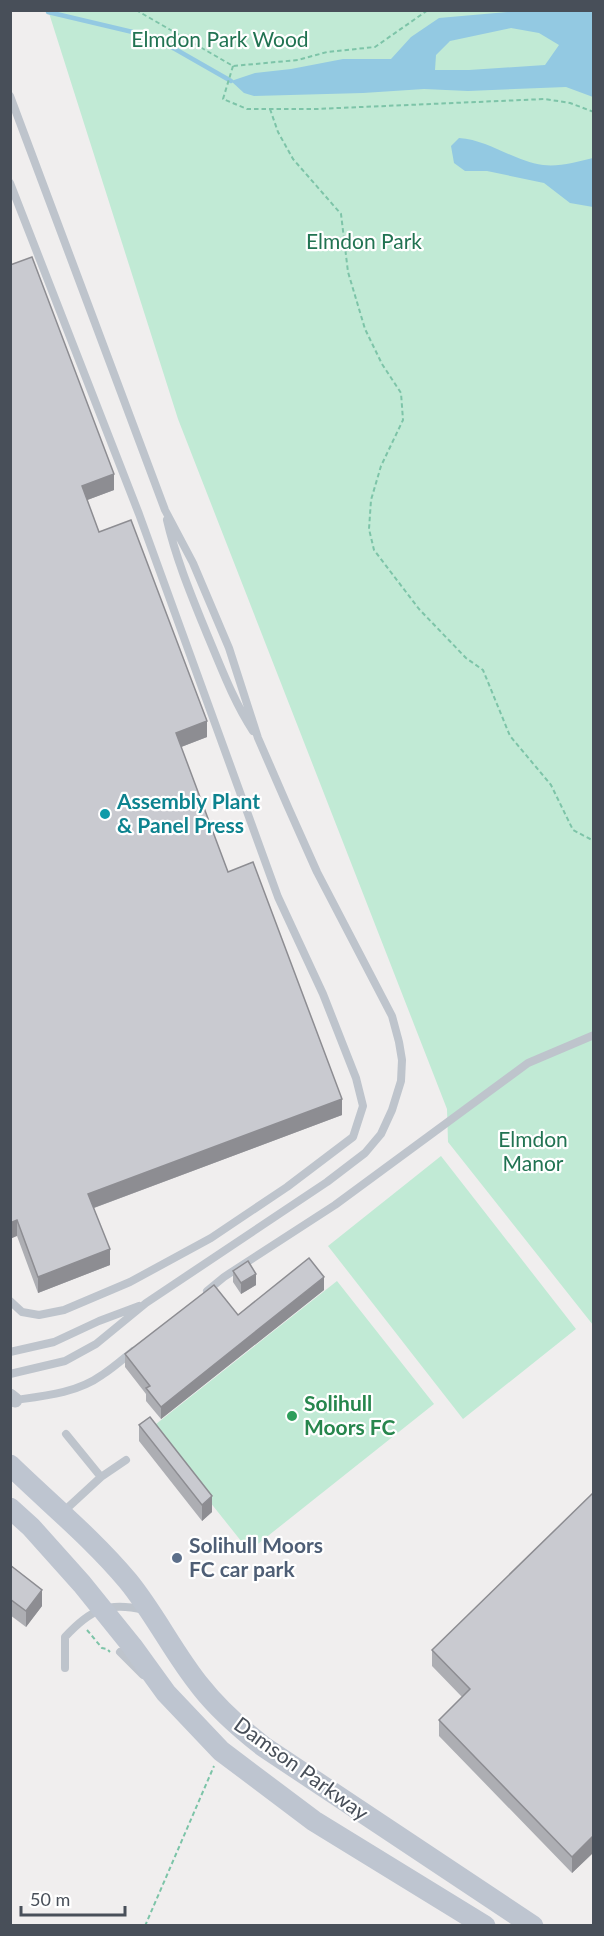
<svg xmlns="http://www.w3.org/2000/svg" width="604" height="1936" viewBox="0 0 604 1936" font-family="Lato,sans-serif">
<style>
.green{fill:#c1ead5}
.water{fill:#93c9e2;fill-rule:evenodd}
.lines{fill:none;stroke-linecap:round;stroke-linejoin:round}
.stream{stroke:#93c9e2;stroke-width:4.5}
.path{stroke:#7dc4a8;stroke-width:2;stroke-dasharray:4.5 3;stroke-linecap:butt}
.lane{stroke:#bec4cc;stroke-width:8}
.street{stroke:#bec4cc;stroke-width:15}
.secondary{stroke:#bec5d0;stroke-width:21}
.wall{fill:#adaeb3}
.shaded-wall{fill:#8d8d92}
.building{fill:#c9cad0;stroke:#8d8d92;stroke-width:1.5}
.culture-dot{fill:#0f9aa8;stroke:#fff;stroke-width:2}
.leisure-dot{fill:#2e9e5b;stroke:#fff;stroke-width:2}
.service-dot{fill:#5c6f8a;stroke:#fff;stroke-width:2}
.labels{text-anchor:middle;stroke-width:4.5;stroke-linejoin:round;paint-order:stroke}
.park-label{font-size:21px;fill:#217352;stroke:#fff}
.culture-label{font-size:21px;font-weight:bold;fill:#0d838f;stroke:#fff;text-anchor:start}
.leisure-label{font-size:21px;font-weight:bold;fill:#27864d;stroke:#fff;text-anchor:start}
.service-label{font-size:21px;font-weight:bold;fill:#4e5e75;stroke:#fff;text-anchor:start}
.street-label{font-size:21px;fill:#484f59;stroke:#fff}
</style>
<rect width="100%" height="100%" fill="#f0eeee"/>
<path class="green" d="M48,10l545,1v1314l-145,-183 -1,-33 -269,-690z
M441,1156l135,173 -113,90 -135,-173z
M337,1281l97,123 -185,147 -98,-123z"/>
<path class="water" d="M518,11h75v86l-27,-10 -98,4 -44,-2 -61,4 -109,3 -10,-3 -13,-12 24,-8 36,-4 52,-10h48l20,-22 28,-19zM511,28l28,5 20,12 -14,20 -76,5h-34l1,-15 14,-14z
M459,138c30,2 54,23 84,27 16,2 34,-3 50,-7v49l-23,-4 -26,-20 -57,-12h-22l-11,-8 -3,-17z"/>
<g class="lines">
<path class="stream" d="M48,12l93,22 34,15 56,32"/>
<path class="path" d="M136,10l97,56 65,-6 29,-8 48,-5 53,-37
M233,66l-10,33 24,10h69l229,-10 25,4 24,9
M270,109l8,23 15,27 48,55 7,58 17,57 17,35 19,29 2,27 -22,46 -10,34 -2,29 5,21 45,59 47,49 17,12 27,66 41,49 22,45 21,11
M87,1630l15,18 5,1 3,3
M145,1926l69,-160"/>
<path class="lane" d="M10,96l155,414 28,53 36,85 29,90 30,69 29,65 75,144 7,26 3,18 -1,21 -9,29 -11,24 -16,19 -38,29 -181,121 -50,41 -31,17 -55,13
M10,183l129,331 139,383 45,97 33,84 7,28 -10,31 -66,50 -76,51 -81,44 -66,28 -25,5 -17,-3 -12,-11
M167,520c9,39 25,77 40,114 14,33 26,66 46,97
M207,1291l17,-14 111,-72 193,-142 66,-28
M10,1352l44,-10 45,-21 40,-15
M15,1400c30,-4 62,-7 87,-25 11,-7 21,-16 31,-24
M66,1434l35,43
M63,1512l38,-35 25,-17
M120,1652l23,23
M65,1668v-31c25,-27 42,-36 79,-27"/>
<path class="street" d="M10,1396l5,4"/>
<path class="secondary" d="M10,1465c39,38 83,74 118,116 27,33 46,73 73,106 18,23 40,42 63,60l269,179
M10,1508l21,19 51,57 50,62 34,47 55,58 93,70 171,105"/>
</g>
<path class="wall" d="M10,265l104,225 -27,10 12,32 108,205 -26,10 47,125 114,243 -248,93 16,57 -72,28 -21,-57z
M233,1271l23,14 -15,9 -8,-12z
M324,1290l-163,129 -15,-18v-7l-21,-27v-13l113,-39z
M139,1425l73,87 -10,9 -63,-80z
M594,1492v360l-22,21 -133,-137v-16l23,-23 -30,-31v-16z
M10,1565l32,41 -16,21 -16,-12z"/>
<path class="shaded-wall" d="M114,474v16l-32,12v-16z
M207,721v16l-31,12v-16z
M342,1099v16l-254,95v-16z
M17,1220v16l-7,3v-16z
M110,1249v16l-72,28v-16z
M256,1274v11l-15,9v-11z
M324,1277v13l-163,129v-12z
M212,1496v16l-10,9v-16z
M42,1590v16l-16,21v-16z
M594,1835v17l-22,21v-16z"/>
<path class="building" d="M32,257l82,217 -32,12 17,46 32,-12 76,201 -31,12 52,139 25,-10 89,237 -254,95 22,55 -72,28 -21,-57 -7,3v-958z
M309,1258l15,19 -163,130 -15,-19 4,-2 -25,-32 89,-69 24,30z
M248,1261l8,13 -15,9 -8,-12z
M150,1417l62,79 -10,9 -63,-80z
M594,1492v343l-22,22 -133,-137 31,-31 -38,-39z
M10,1565l32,25 -16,21 -16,-12z"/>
<circle class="culture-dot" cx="105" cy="814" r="6"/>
<circle class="leisure-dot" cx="292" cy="1416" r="6"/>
<circle class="service-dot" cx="177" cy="1558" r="6"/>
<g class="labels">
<g class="park-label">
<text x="220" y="47">Elmdon Park Wood</text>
<text x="364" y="249">Elmdon Park</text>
<text x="533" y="1147">Elmdon<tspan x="533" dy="24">Manor</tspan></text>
</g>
<g class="culture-label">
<text x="117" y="809">Assembly Plant<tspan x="117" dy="24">&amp; Panel Press</tspan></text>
</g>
<g class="leisure-label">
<text x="304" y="1411">Solihull<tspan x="304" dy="24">Moors FC</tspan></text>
</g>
<g class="service-label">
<text x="189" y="1553">Solihull Moors<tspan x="189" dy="24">FC car park</tspan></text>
</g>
<g class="street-label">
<text transform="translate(301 1769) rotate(36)" y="7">Damson Parkway</text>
</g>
</g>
<rect width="604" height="1936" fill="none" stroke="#484f59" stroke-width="24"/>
<path d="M21 1906v9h104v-9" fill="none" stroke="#484f59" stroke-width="3"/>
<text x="30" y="1906" font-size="18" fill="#484f59" stroke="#ffffff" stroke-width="4.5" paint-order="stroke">50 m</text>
</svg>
